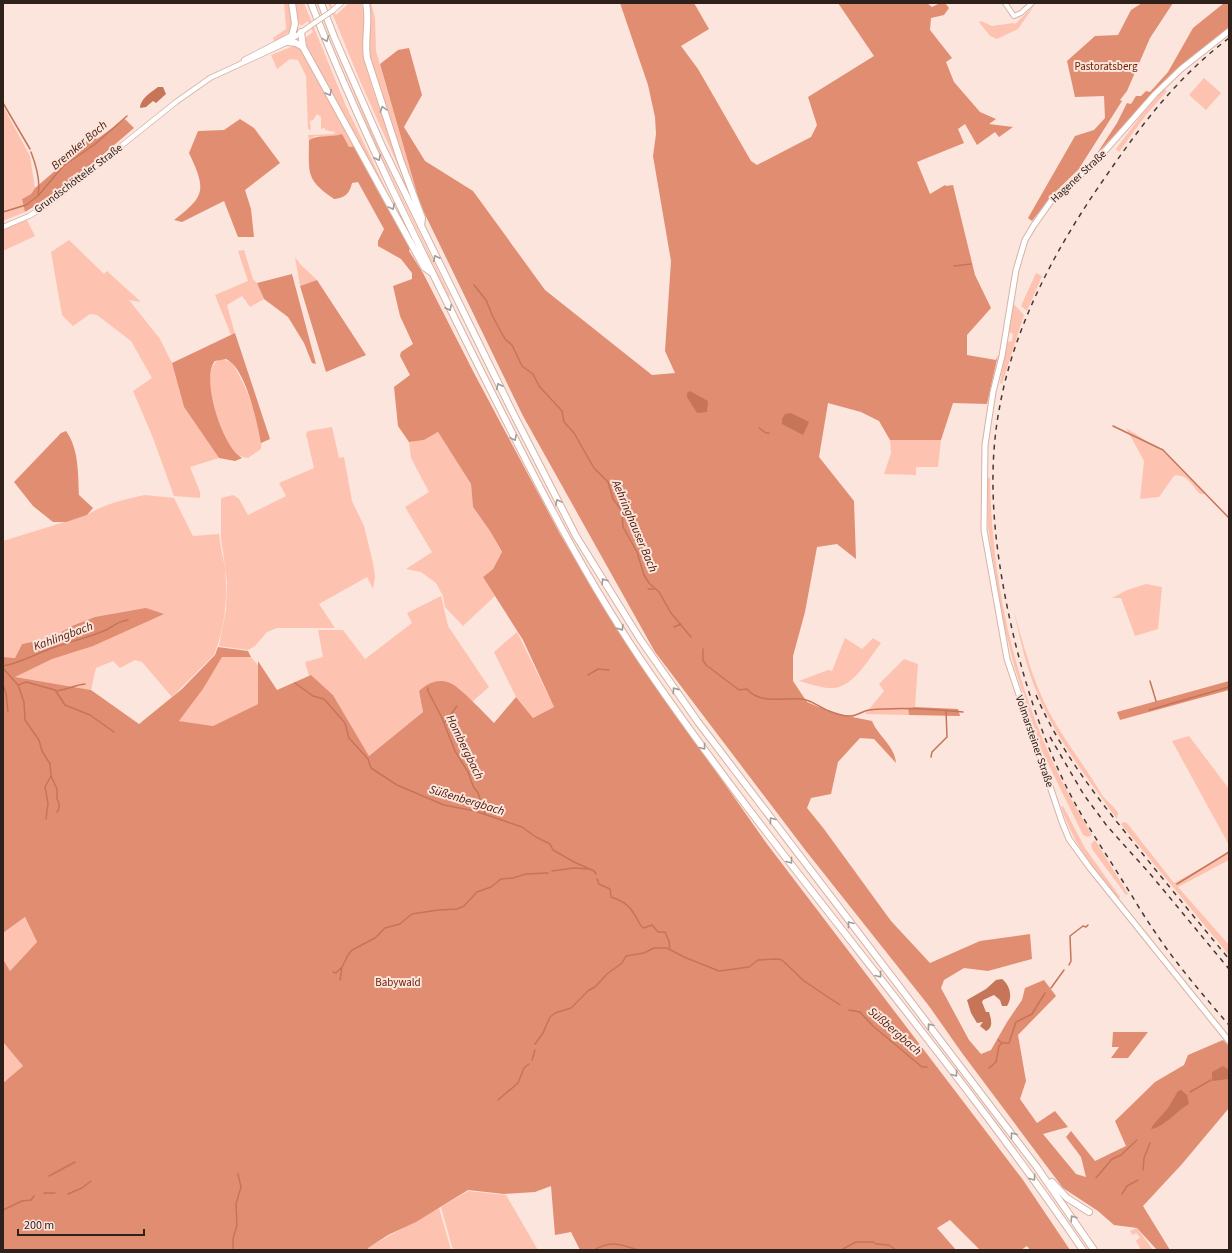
<svg xmlns="http://www.w3.org/2000/svg" width="1232" height="1253" viewBox="0 0 1232 1253" font-family="'Source Sans 3',sans-serif">
<style>
.green{fill:#fdc3b0}
.forest{fill:#e18d71}
.water{fill:#c67559}
.lines{fill:none;stroke-linecap:round;stroke-linejoin:round}
.stream{stroke:#c67559;stroke-width:1.5}
.tertiary-casing{stroke:#d7b2a5;stroke-width:6}
.secondary-casing{stroke:#d7b2a5;stroke-width:6}
.primary-casing{stroke:#d7b2a5;stroke-width:7}
.motorway-casing{stroke:#d7b2a5;stroke-width:8}
.tertiary{stroke:#fff;stroke-width:4}
.secondary{stroke:#fff;stroke-width:4.5}
.primary{stroke:#fff;stroke-width:5}
.motorway{stroke:#fff;stroke-width:6}
.rail{stroke:#473833;stroke-width:1.5;stroke-dasharray:5 5;stroke-linecap:butt}
.secondary-bridge-casing{stroke:#d7b2a5;stroke-width:6;stroke-linecap:butt}
.secondary-bridge{stroke:#fff;stroke-width:4.5}
.oneway{stroke:#a19b98}
.labels{text-anchor:middle;stroke-width:4;stroke-linejoin:round;paint-order:stroke}
.park-label{font-size:11px;fill:#6d2303;stroke:#fce5dd}
.street-label{font-size:11px;fill:#2e201b;stroke:#fce5dd}
.water-label{font-size:12px;font-style:italic;fill:#4c1805;stroke:#fce5dd}
</style>
<rect width="100%" height="100%" fill="#fce5dd"/>
<path class="green" d="M284,3h5c3,25 9,26 -15,38l-1,-3 13,-9z
M295,3h9l42,103 49,102 -87,-159 -3,-11 8,-6 -5,-11 -7,5 -3,-5z
M328,3h5l-2,1 5,11 13,-12h12c8,18 0,39 4,58 8,37 26,72 35,109l-40,-89z
M367,3h4l4,15 1,33 44,153 -12,-30 -38,-116z
M1034,6l-16,23 -21,10 -7,-3 -11,-14 2,-1 11,5 21,-3 2,1z
M325,24l58,134 67,138 -1,1 -77,-160z
M296,45l5,3 55,98 -7,1 -13,-11h-21l-6,4 -1,-5 26,-1 1,-2 -10,-2v-2l-4,1v-12l-4,-3 -4,6 -3,1 1,9 -3,-1 -2,-53 -8,-16 -8,-1 -13,10 -6,-14z
M1204,78l17,15 -15,17 -17,-15z
M1164,89l3,2 -21,24 -27,37 -3,-3 26,-35z
M3,106l27,50 5,32 -4,6 -9,5 3,13 -22,9z
M27,220l8,16 -32,15v-22z
M69,240l35,34 3,-3 34,31 -12,-2 31,39 12,24 12,44 35,51 -29,9 10,25v6l-26,-2 -21,-58 -20,-47 19,-13 -21,-37 -34,-26 -7,-1 -17,12 -11,-11 -11,-63z
M244,250l9,29 4,4 7,16 -14,8 -8,-11 -15,9 8,29 -4,1 -16,-40 33,-14 -10,-30z
M295,257l5,7 17,16 -17,6z
M1036,273l6,3 -15,35 -6,-5z
M1012,302l12,13 -22,69 -2,-1 7,-41 5,-1 1,-7 -4,-2z
M222,359l9,3c12,16 34,67 30,87l-13,9 -9,-2c-16,-12 -46,-91 -17,-97z
M332,427l7,31 5,-1 8,44 12,25 9,37 2,14 -2,12 -6,-12 -48,27 16,24h-58l-10,4 -12,14 -7,4 -29,-4 7,-36 1,-28 -6,-44v-40l12,-3 6,4 9,16 38,-19 -7,-13 35,-15 -8,-34 2,-3z
M1126,428l38,24 42,42h-6c-8,-8 -13,-21 -26,-18l-15,21 -19,2 4,-38z
M438,432l33,52 2,23 17,24 12,22 -9,16 -10,8 12,19 -32,30 -18,-19 -2,-11 -7,-13 -15,-11 -15,-3 26,-17 -27,-45 24,-15 -18,-34 -2,-16 15,-2z
M890,440h51l-3,27h-22v8l-32,-1 7,-21z
M988,478h2c2,127 35,249 102,357l-4,2 -5,-2 -40,-82 -28,-84 -11,-44 -12,-70 -4,-28z
M145,495l29,3 19,38 26,-2c1,12 4,23 6,34 3,28 0,61 -11,87l-42,42 -30,-35 -7,-2 -15,8 -7,-7 -17,7 -5,22 -77,-13 2,-18 39,-19 16,-13 -20,11 -29,6 -7,14 -12,-1v-116l84,-26c17,-11 38,-16 58,-20z
M1146,584l16,3 -4,42 -23,7 -14,-38h-9l15,-8z
M441,596l7,30 41,61 -17,15 -21,-19 -32,8 4,21 -54,44 -36,-61 -22,-20 -2,1 -4,-14 18,-5 -5,-27h25l22,29 47,-36 -5,-10z
M1014,611c11,40 21,79 43,115 14,23 31,45 45,69 5,7 12,11 16,18l-1,6c-29,-40 -61,-80 -80,-126 -11,-26 -17,-54 -23,-82z
M517,632l37,75 -21,11 -17,-21 -22,-45z
M845,638l17,11 11,-11 8,5c-12,15 -25,41 -46,45 -11,1 -25,-4 -36,-7l29,-11 4,1z
M222,656l29,1 7,8v39l-45,22 -34,-5 24,-32z
M904,659l14,5 -3,43 -7,1 1,7 -44,-1 19,-23 -5,-7z
M1189,736l40,53v56l-57,-104z
M1063,806l22,42 35,49 -1,2c-27,-33 -44,-52 -58,-92z
M1124,822l3,1 47,60 55,-30v7l-51,27 51,58v10l-108,-131z
M1095,840l33,54 -2,1 -34,-46 -1,-5z
M25,917l12,25 -27,29 -7,-12v-26z
M3,1042l20,24 -20,17z
M468,1191l38,4 32,55h-85l-12,-43z
M439,1208l12,42h-83l-1,-2z
M1137,1228l16,22h-12l-5,-9 4,-4 -4,-4 -3,2 -3,-4z"/>
<path class="forest" d="M620,3h74l15,26 -28,17 17,23 53,92 6,4 54,-28 6,-12 -9,-28 66,-41 -36,-53h89l5,4 8,-4h5l4,5 -5,7 -13,3 -1,12 22,28 -6,4 8,20 26,30 16,7 -7,5 24,3 -14,10 -4,-5 -18,13 -12,-21 -7,5 6,14 -47,19 13,32 15,-9 1,1 7,-1 22,90 16,33 -24,27v20l29,5 2,-5 -11,49 -34,-1 -12,37h-51l-11,-19 -18,-9 -33,-9 -9,54 35,44 2,58 -19,-15 -20,3 -12,65 -12,44v25l14,21 26,11 39,8c6,15 23,25 24,42l-22,-24 -14,-1 -22,24 -7,32 -20,4 -4,10 17,21 67,92 39,42 50,-22 50,-7 2,25 -44,12 -24,-3 -20,12 -3,8 28,52 12,14 10,-4 16,-28 15,-22 3,-12 19,-8 12,16 -38,39 8,46 -6,18 17,24 18,-12 13,16 -25,7 33,40 10,3 -5,-20 -15,-20 5,-6 24,30 31,-15 -11,-25 40,-39 29,-17 4,-10 35,-15 6,6v62l-47,56 -39,42 27,44h-13l-20,-22 -23,-3 -16,-14 -35,-23 -101,-135 -33,-47 -123,-155 -151,-199 -132,-236 -103,-212 -40,-140 18,-14 11,-2 13,47 -18,32 21,34 48,30 72,99 107,85 23,-2 -10,-22 6,-90 -18,-105 3,-22 -1,-17 -7,-32z
M1142,3h31l-23,35 -23,53 -7,9 2,1 -42,66v1l-27,26 -21,27 -4,-3 47,-82 19,-6 11,-12 -1,-22 -29,1 -8,-36 28,-25 23,-1 13,-25z
M1224,3h5v27l-48,37 -26,24 -59,64 21,-32 10,-20 4,1 5,-8h5l5,-5 4,1 18,-20 25,-44z
M125,119l9,9c-35,30 -69,61 -109,84l-3,-13 9,-5 4,-6 42,-36 15,-17 5,4z
M240,119l14,9 26,35 -35,27 6,19 3,28h-16l-14,-36 -42,21 -8,-2c32,-24 32,-31 15,-67l9,-22 26,-1z
M342,134l7,13 7,-1 18,34 1,6 35,62 -1,3 14,22 51,100 86,161 65,108 142,202 256,336 47,70h-40l-3,-4 -6,4h-41l-30,-30 -13,8 19,22h-376l-9,-18 -16,3 -4,-49 -16,6 -31,2 -36,-4 -52,32 -28,13 -20,13v2h-365v-167l20,-17 -20,-24v-83l7,12 27,-29 -12,-25 -22,16v-276l12,1 7,-14 29,-6 21,-12 23,-9 51,-9 18,6 -71,32 -41,13 -37,18 76,13 48,34 43,-35 33,-34 3,-8 30,4 3,6h-29l-19,32 -24,32 34,5 45,-22v-43l19,29 34,-15 22,20 36,61 54,-44 -4,-21c9,-8 19,-13 31,-8 9,3 36,32 44,40l22,-26 17,21 21,-11 -31,-67 -40,-63 10,-8 9,-17 -12,-21 -17,-24 -2,-23 -33,-52 -14,8 -15,2 -11,-16 -4,-39 16,-12 -10,-19 1,-4 12,-8 -13,-28 -7,-30 19,-7v-6l-11,-14 -23,-13v-5l6,-12 -26,-47 -6,1c-2,10 -7,15 -18,16 -29,-20 -25,-26 -25,-59 10,-6 22,-2 33,-6z
M292,274l24,90 -4,-1 -8,-20 -16,-26 -24,-18 -7,-16z
M317,280l49,75 -40,17 -26,-86z
M235,333l35,106 -9,4c-4,-21 -15,-75 -35,-84l-11,2c-15,17 8,87 27,97l-7,3 -16,-3 -35,-51 -12,-44z
M66,431c13,18 12,43 13,64l14,13 -6,7 -21,7h-13l-20,-16 -19,-24 47,-49z
M1229,681v9l-109,30 -3,-8z
M915,707l43,2 2,7 -51,-1 -1,-7z
M1113,1032h35l-20,26h-17l8,-11h-7z"/>
<path class="water" d="M158,87h5l3,7 -10,9 -3,-2 -7,6 -6,1c0,-9 11,-16 18,-21z
M690,391l18,10 -1,11 -10,1 -10,-16v-4z
M791,413l18,9 -6,13 -21,-11v-5l3,-5z
M1002,979c8,6 11,18 5,27h-5l-2,-6 -6,-5 -11,5 -1,2 4,10h3c2,7 5,15 -3,19l-6,-5 3,-4 -6,1 -6,-10 -4,-13 19,-11 10,-9z
M1223,1066l6,4v9l-17,2v-9z
M1181,1090l6,5 2,9c-13,7 -24,23 -38,25l2,-4 15,-17 10,-17z"/>
<g class="lines">
<path class="stream" d="M3,103l27,46
M31,152c5,13 10,29 7,43
M3,212l23,-7 12,-9 25,-30 31,-21 33,-29
M954,266l17,-2
M474,285l12,15 7,17 12,22 7,6 10,21 11,8 6,12 23,25 2,11 10,11 20,35 14,14 5,17 9,12 1,16 14,25 7,23 5,8 10,9 12,21 20,24
M1113,426l50,24 66,68
M759,428l7,5h3
M648,589h6
M674,627l7,-3
M703,649v11l3,5 33,25 8,-1c13,16 37,8 55,10 10,1 18,9 27,12 5,2 14,5 20,5 7,1 13,-5 20,-6 29,-3 65,-1 94,2
M3,666c18,-3 34,-13 52,-19 17,-6 35,-10 51,-17 8,-4 12,-9 22,-10
M3,668l15,17 8,-3 29,8 10,15 25,10 24,17
M588,675l10,-6 11,1
M1150,681l6,20
M295,683l18,13 11,3 21,24 4,15 19,21 3,9 26,17 47,20 31,6 47,16 14,10 14,7 3,6 21,12 20,9 2,3
M3,685l3,8 2,19
M18,685l6,17 1,18 14,20 3,11 8,13 1,12 6,13v10l2,4v6l-2,3
M428,688v3l14,27 13,33 13,21 5,14 5,7 7,20
M56,691c11,-1 18,-6 29,-7
M1149,710l80,-23
M445,722l12,-16
M931,757l1,-5 15,-15 -1,-27
M46,819l2,-16 -3,-16 6,-11
M552,871l22,-3 14,1
M597,879l2,5 11,5 1,8c19,6 21,13 30,29l3,2 8,-3 6,7h7l4,9 1,9
M1177,884l52,-32
M1069,965l2,-4 -1,-25 13,-10 3,1 2,-2
M333,972l3,1 5,-5
M340,980l2,-13 6,-12 4,-5 23,-12 10,-10 15,-4 12,-10 26,-4 19,-1 7,-3 13,-14 14,-5 10,-8 12,-1 13,-4 22,-1
M1051,988l13,-18
M849,1010l11,2 13,14 49,41h5
M998,1040l4,3
M535,1044l8,-11 7,-16 5,-4 16,-5 18,-18 6,-3 12,-13 15,-11 4,-7 18,-3 10,-5h13l17,9 35,14 30,-4 9,-7 19,-1 5,1 22,21 36,24
M532,1060l3,-10
M989,1068l7,-6 3,-16 3,-3h7l7,-21 16,-8 13,-21
M1190,1092l21,-12
M498,1100l20,-17 6,-15 5,-4
M1143,1170l1,-12 6,-15
M49,1176l26,-14
M1096,1178l16,-19 9,-4 16,-15
M44,1193h11
M68,1194l14,-6 9,-7
M1122,1194l5,-8 11,-6
M3,1210l19,-9 9,-1 3,-4
M233,1250v-11l4,-14 -1,-21 5,-17 -3,-13
M594,1250c17,-10 26,-6 44,0
M821,1250h7
M841,1250l15,-8h17l3,2 13,1 7,5h7"/>
<defs>
<path id="tertiary" d="M1005,3l9,13 7,-3 11,-10"/>
<path id="secondary" d="M332,11l9,-8
M244,60l50,-26
M3,227l26,-11 21,-13 126,-101 34,-24 78,-36 22,-16"/>
<path id="primary" d="M1229,31l-48,38 -26,25 -59,67 -45,40 -17,24 -9,15 -9,30 -14,86 -9,36 -8,53 -1,85 18,101 5,28 55,163 7,17 21,29 139,173"/>
<path id="motorway" d="M311,3c47,120 104,235 161,350 55,110 109,221 180,323 136,197 296,376 431,574
M321,3l14,36 47,107 130,265 64,125 64,103 58,83 338,444 58,84
M366,3c4,18 -2,36 1,55l33,101 22,59 -1,8
M301,32l2,15 121,220 7,5
M292,35l3,-11 -3,-21
M288,42l8,1 7,4
M1052,1182l15,16 22,14"/>
</defs>
<use href="#tertiary" class="tertiary-casing"/>
<use href="#secondary" class="secondary-casing"/>
<use href="#primary" class="primary-casing"/>
<use href="#motorway" class="motorway-casing"/>
<use href="#tertiary" class="tertiary"/>
<use href="#secondary" class="secondary"/>
<use href="#primary" class="primary"/>
<use href="#motorway" class="motorway"/>
<path class="rail" d="M1229,38c-58,44 -95,97 -136,157 -42,63 -79,134 -93,210 -11,56 -8,112 1,168 12,73 33,148 66,215 16,32 36,61 55,92 11,17 21,35 33,52 22,33 48,63 74,93
M1036,695c25,59 67,110 106,158 29,36 58,71 87,106
M1050,737l34,58 23,31 44,49 78,94"/>
<defs>
<path id="secondary-bridge" d="M310,26l22,-15"/>
</defs>
<use href="#secondary-bridge" class="secondary-bridge-casing"/>
<use href="#secondary-bridge" class="secondary-bridge"/>
</g>
<defs><path id="oneway-chevron" d="M-2-3.5L2.5 0L-2 3.5" fill="none" stroke-width="1.6" stroke-linecap="round" stroke-linejoin="round"/></defs>
<g class="oneway">
<use href="#oneway-chevron" transform="translate(326 39) rotate(69)"/>
<use href="#oneway-chevron" transform="translate(329 93) rotate(61)"/>
<use href="#oneway-chevron" transform="translate(383 109) rotate(-108)"/>
<use href="#oneway-chevron" transform="translate(378 158) rotate(64)"/>
<use href="#oneway-chevron" transform="translate(392 207) rotate(62)"/>
<use href="#oneway-chevron" transform="translate(436 258) rotate(-116)"/>
<use href="#oneway-chevron" transform="translate(449 308) rotate(64)"/>
<use href="#oneway-chevron" transform="translate(499 386) rotate(-116)"/>
<use href="#oneway-chevron" transform="translate(514 438) rotate(63)"/>
<use href="#oneway-chevron" transform="translate(558 502) rotate(-118)"/>
<use href="#oneway-chevron" transform="translate(604 581) rotate(-122)"/>
<use href="#oneway-chevron" transform="translate(621 628) rotate(58)"/>
<use href="#oneway-chevron" transform="translate(675 690) rotate(-125)"/>
<use href="#oneway-chevron" transform="translate(703 747) rotate(53)"/>
<use href="#oneway-chevron" transform="translate(772 820) rotate(-127)"/>
<use href="#oneway-chevron" transform="translate(790 861) rotate(52)"/>
<use href="#oneway-chevron" transform="translate(850 924) rotate(-127)"/>
<use href="#oneway-chevron" transform="translate(879 975) rotate(53)"/>
<use href="#oneway-chevron" transform="translate(930 1026) rotate(-128)"/>
<use href="#oneway-chevron" transform="translate(955 1074) rotate(53)"/>
<use href="#oneway-chevron" transform="translate(1013 1135) rotate(-127)"/>
<use href="#oneway-chevron" transform="translate(1033 1178) rotate(54)"/>
<use href="#oneway-chevron" transform="translate(1073 1218) rotate(-124)"/>
</g>
<g class="labels">
<g class="park-label">
<text x="1106" y="70">Pastoratsberg</text>
<text x="398" y="986">Babywald</text>
</g>
<g class="street-label">
<text transform="translate(1078 176) rotate(-43)" y="4">Hagener Straße</text>
<text transform="translate(78 178) rotate(-37)" y="4">Grundschötteler Straße</text>
<text transform="translate(1035 741) rotate(71)" y="4">Volmarsteiner Straße</text>
</g>
<g class="water-label">
<text transform="translate(79 145) rotate(-40)" y="4">Bremker Bach</text>
<text transform="translate(635 526) rotate(67)" y="4">Aehringhauser Bach</text>
<text transform="translate(63 636) rotate(-20)" y="4">Kahlingbach</text>
<text transform="translate(465 747) rotate(64)" y="4">Hombergbach</text>
<text transform="translate(467 800) rotate(17)" y="4">Süßenbergbach</text>
<text transform="translate(895 1031) rotate(41)" y="4">Süßbergbach</text>
</g>
</g>
<rect width="1232" height="1253" fill="none" stroke="#2e201b" stroke-width="8"/>
<path d="M18 1229v6h126v-6" fill="none" stroke="#2e201b" stroke-width="2"/>
<text x="24" y="1229" font-size="12" fill="#2e201b" stroke="#fce5dd" stroke-width="3" paint-order="stroke">200 m</text>
</svg>
